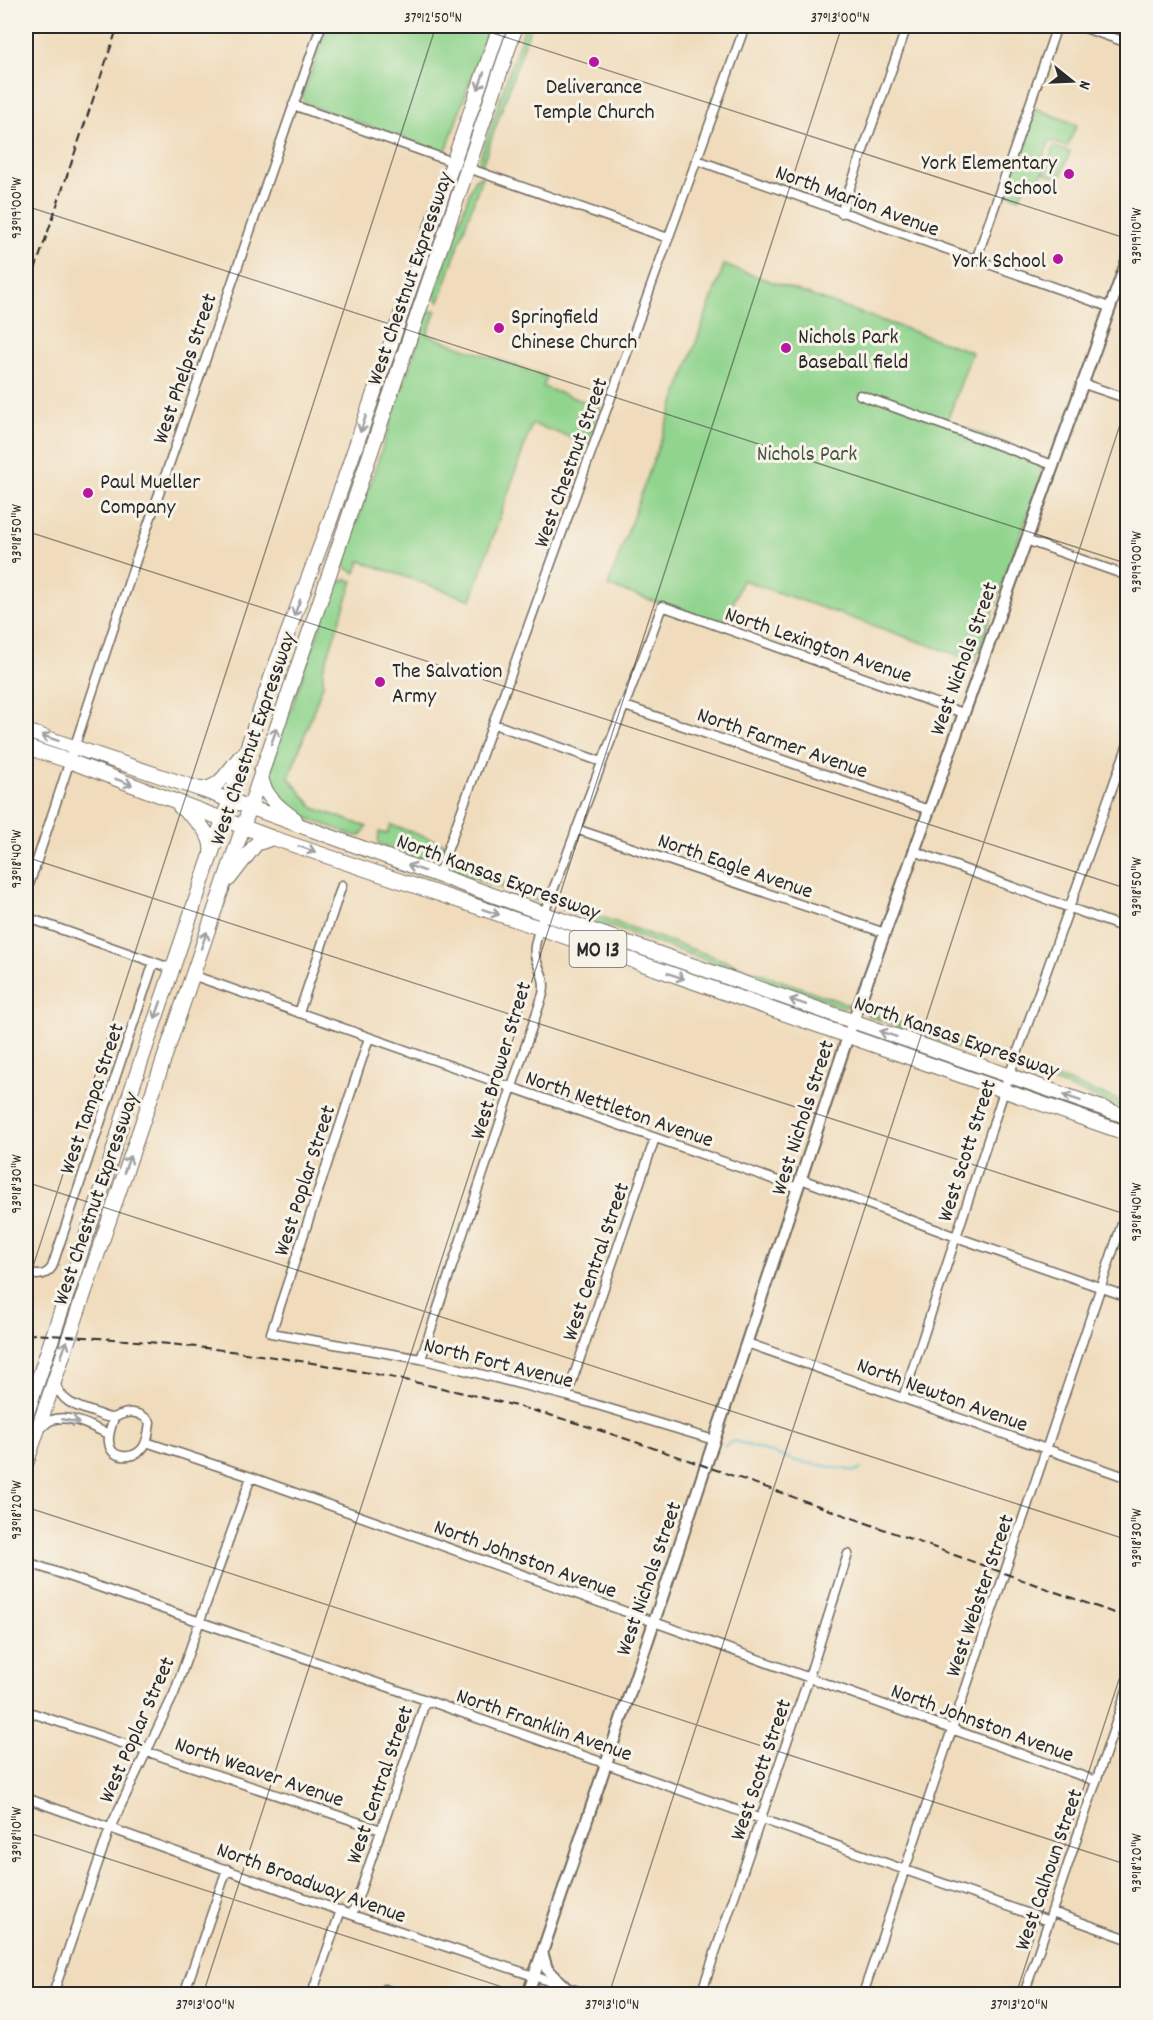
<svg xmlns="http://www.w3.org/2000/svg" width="1153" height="2020" viewBox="0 0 1153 2020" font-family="Dekko,sans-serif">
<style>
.green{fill:#90d48d;stroke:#5e805c;stroke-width:1.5}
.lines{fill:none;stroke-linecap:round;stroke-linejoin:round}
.stream{stroke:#4bb8c7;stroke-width:2}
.minor-casing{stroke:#70695e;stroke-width:11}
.tertiary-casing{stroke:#70695e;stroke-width:14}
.primary-casing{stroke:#70695e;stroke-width:16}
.minor{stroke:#fff;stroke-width:8}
.tertiary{stroke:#fff;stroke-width:10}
.primary{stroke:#fff;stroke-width:14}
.rail{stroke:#2b2b2b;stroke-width:2;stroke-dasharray:9 4.5;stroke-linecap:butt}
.oneway{stroke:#a0a0a0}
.ticks{fill:none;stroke:#2b2b2b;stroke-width:1.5;stroke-opacity:0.45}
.poi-dot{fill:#b5179e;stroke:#f7f3e8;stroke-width:2}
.labels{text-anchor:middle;stroke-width:6;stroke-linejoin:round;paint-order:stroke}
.shield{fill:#f7f3e8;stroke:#686764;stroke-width:1.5}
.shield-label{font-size:21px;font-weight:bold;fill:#2b2b2b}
.poi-label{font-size:22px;fill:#2b2b2b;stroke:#f7f3e8;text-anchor:start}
.street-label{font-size:22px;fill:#2b2b2b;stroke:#f7f3e8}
.park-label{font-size:22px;fill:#454;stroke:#f7f3e8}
.neatline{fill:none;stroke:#2b2b2b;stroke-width:2}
.ticks-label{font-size:15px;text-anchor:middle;fill:#2b2b2b}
</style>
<rect width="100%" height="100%" fill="#f7f3e8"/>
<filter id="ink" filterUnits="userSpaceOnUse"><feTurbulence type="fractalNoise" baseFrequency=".0167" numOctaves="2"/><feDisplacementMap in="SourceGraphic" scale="12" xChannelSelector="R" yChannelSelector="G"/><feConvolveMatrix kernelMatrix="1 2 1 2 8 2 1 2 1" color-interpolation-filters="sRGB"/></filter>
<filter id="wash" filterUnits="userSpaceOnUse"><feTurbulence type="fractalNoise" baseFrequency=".008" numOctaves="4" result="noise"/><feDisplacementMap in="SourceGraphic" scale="24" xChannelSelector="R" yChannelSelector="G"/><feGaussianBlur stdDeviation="1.35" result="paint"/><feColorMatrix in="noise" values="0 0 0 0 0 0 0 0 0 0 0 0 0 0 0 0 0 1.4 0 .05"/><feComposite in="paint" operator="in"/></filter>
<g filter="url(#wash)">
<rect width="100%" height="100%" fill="#f0dcbc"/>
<path class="green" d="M327,26h162l-42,122 -3,3 -8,-1 -130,-46 -4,-7z
M525,26h6l-49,140 -3,-5z
M1035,108l42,17 -10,22 -17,-6 -10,23 5,3 -6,13 -11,-4 -8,22 -14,-5z
M1054,147l16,5 -10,27 -16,-6z
M479,177h3l-43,125 -5,-6 40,-116z
M724,265l248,87 -25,69 93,36 -3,9 6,6 -68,189 -233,-81 -17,45 -117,-39z
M436,310l-9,25 120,42 -4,10 57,20 -12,36 -56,-19 -61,176 -111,-39 -4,12 -10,-5 -2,-7 84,-249z
M345,579l8,2 -30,89v14l-34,94 25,30 53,19 -6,9h-6l-50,-19 -32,-26 -4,-10 6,-26 60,-171z
M391,825l55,19 -8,18 -10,1 -50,-20 1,-11 8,2z
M450,863l96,35 -9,3 -85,-31 -3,-2z
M556,901l294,104 -5,3 -5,-1 -280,-98z
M864,1010l145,51 -3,2h-5l-132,-47z
M1019,1064l108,39v6l-101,-37z"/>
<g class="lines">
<path class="stream" d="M724,1446l11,-5 61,20 59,10 6,-2"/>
</g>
</g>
<g filter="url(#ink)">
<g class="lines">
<defs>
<path id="minor" d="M1079,26l49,17
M293,105l160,57
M697,160l412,147
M468,168l200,70
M841,213l66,-187
M976,260l81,-234
M1081,383l47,16
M860,395l193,70
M1026,540l102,36
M625,706l304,104
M494,724l108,38
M576,829l309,104
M914,851l214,78
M438,876l307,-850
M26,894l109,-331 186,-537
M26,917l147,52
M192,975l606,213
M299,1013l43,-128
M369,1038l-98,295 150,26 146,37 147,44
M801,1179l155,58 172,60
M26,1273c10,3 20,4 26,-6l102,-305
M747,1343l381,135
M421,1359l122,-365c5,-20 -11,-30 -8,-48 6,-31 21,-62 32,-91 30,-83 65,-165 95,-249l301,107
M55,1381c5,20 19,25 38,31 5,2 12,5 18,6 5,0 4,-1 9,-3 12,-5 21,-2 30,7 -1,9 -2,20 -8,27 -10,11 -32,10 -33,-7 -1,-8 2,-16 5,-24
M567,1396l88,-258
M903,1398l106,-322 119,-332
M40,1429c4,-3 8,-8 12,-9 18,-7 41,8 57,14
M146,1442l105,35 845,304
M27,1562l399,138 623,221
M26,1711l355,119
M26,1798l326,117 235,79
M1052,1912l76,27
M352,1915l74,-215
M384,1989l16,5
M53,1994l57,-166 64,-134 77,-217
M184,1994l43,-125
M312,1994l29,-84
M701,1994l108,-317 39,-123
M863,1994l265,-788
M1024,1994l104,-307
M1126,1994l2,-3"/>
<path id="tertiary" d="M542,1952l5,17 18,18
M528,1994l126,-372 199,-601 275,-763"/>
<path id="primary" d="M26,731l173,58 346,125 583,203
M26,747l43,14 204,77 267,90 588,206
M261,771c-1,22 18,37 34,48
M200,789c20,1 29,-20 41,-33
M180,807c14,11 34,26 31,46
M229,879l27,-35 17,-6
M26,1416l79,-236 24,-83 144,-425 58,-154 169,-492
M26,1464l490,-1438"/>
</defs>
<use href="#minor" class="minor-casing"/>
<use href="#tertiary" class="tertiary-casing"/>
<use href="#primary" class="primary-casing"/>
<use href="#minor" class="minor"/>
<use href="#tertiary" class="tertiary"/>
<use href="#primary" class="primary"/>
<path class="rail" d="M26,296l92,-270
M26,1334c177,7 355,34 527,82 75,22 149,49 223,75 118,41 234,85 352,127"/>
</g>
<defs><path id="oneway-shaft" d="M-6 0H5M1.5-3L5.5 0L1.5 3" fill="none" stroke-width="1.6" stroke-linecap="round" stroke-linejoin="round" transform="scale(1.5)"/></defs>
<g class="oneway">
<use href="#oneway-shaft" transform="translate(481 81) rotate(109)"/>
<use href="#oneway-shaft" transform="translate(363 424) rotate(109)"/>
<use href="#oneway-shaft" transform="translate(297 608) rotate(111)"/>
<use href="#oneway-shaft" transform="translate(274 736) rotate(-71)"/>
<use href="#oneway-shaft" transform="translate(50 738) rotate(-162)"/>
<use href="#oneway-shaft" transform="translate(124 782) rotate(20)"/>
<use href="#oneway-shaft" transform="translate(307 849) rotate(19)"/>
<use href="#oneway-shaft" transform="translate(416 868) rotate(-160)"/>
<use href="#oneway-shaft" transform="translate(491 912) rotate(19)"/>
<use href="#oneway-shaft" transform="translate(204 940) rotate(-71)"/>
<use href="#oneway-shaft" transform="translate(676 976) rotate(19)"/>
<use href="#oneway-shaft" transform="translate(798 1002) rotate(-161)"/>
<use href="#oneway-shaft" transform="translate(158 1010) rotate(109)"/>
<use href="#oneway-shaft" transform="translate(888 1034) rotate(-161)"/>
<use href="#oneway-shaft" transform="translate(1072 1098) rotate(-161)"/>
<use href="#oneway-shaft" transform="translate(127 1164) rotate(-71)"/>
<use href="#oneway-shaft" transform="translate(64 1349) rotate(-71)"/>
<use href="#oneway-shaft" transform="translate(71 1421) rotate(11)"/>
</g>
</g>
<path class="ticks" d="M471,26l657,213M26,36l3,-10M26,206l1102,358M26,531l1102,358M26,857l1102,358M26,1182l1102,358M26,1288l410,-1262M26,1507l1102,358M26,1832l498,162M203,1994l639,-1968M609,1994l519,-1594M1016,1994l112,-342"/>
<g class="poi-dot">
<circle cx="594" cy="62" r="6"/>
<circle cx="1069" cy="174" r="6"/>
<circle cx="1058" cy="259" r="6"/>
<circle cx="499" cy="328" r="6"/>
<circle cx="786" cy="348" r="6"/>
<circle cx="88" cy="493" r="6"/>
<circle cx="380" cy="682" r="6"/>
</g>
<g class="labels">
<rect class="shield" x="569.5" y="931" width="57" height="36" rx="4.5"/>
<g class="shield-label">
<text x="598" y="956">MO 13</text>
</g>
<g class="poi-label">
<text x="594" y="93" text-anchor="middle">Deliverance<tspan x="594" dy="25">Temple Church</tspan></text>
<text x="1057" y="169" text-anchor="end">York Elementary<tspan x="1057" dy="25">School</tspan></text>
<text x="1046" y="267" text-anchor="end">York School</text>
<text x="511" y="323">Springfield<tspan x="511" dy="25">Chinese Church</tspan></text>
<text x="798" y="343">Nichols Park<tspan x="798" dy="25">Baseball field</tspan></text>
<text x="100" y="488">Paul Mueller<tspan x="100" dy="25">Company</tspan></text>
<text x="392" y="677">The Salvation<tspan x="392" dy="25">Army</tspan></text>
</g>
<g class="street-label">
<text transform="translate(858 199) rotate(20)" y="8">North Marion Avenue</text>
<text transform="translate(408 278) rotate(-71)" y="8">West Chestnut Expressway</text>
<text transform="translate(183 368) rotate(-71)" y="8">West Phelps Street</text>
<text transform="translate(569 462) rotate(-70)" y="8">West Chestnut Street</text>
<text transform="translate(819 643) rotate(19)" y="8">North Lexington Avenue</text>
<text transform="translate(962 658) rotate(-70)" y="8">West Nichols Street</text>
<text transform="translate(251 738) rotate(-71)" y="8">West Chestnut Expressway</text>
<text transform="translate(783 741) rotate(19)" y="8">North Farmer Avenue</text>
<text transform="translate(736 864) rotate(19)" y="8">North Eagle Avenue</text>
<text transform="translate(499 875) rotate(20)" y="8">North Kansas Expressway</text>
<text transform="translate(957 1035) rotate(19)" y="8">North Kansas Expressway</text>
<text transform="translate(499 1060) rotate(-73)" y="8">West Brower Street</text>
<text transform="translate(90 1098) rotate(-71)" y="8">West Tampa Street</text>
<text transform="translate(620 1107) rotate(19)" y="8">North Nettleton Avenue</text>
<text transform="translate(801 1117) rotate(-72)" y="8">West Nichols Street</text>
<text transform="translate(965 1150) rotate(-72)" y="8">West Scott Street</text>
<text transform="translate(303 1180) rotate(-72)" y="8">West Poplar Street</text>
<text transform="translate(94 1198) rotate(-71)" y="8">West Chestnut Expressway</text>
<text transform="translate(594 1261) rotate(-71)" y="8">West Central Street</text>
<text transform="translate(499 1361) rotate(14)" y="8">North Fort Avenue</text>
<text transform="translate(943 1393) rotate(20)" y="8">North Newton Avenue</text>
<text transform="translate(526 1557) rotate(20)" y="8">North Johnston Avenue</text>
<text transform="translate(647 1578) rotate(-71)" y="8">West Nichols Street</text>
<text transform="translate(978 1595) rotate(-71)" y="8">West Webster Street</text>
<text transform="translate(983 1721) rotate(20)" y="8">North Johnston Avenue</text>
<text transform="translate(545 1723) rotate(19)" y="8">North Franklin Avenue</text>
<text transform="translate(135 1729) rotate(-66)" y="8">West Poplar Street</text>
<text transform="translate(759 1769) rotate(-71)" y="8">West Scott Street</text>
<text transform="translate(260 1770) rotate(19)" y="8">North Weaver Avenue</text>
<text transform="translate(378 1784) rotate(-71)" y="8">West Central Street</text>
<text transform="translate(1047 1869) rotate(-71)" y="8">West Calhoun Street</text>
<text transform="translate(312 1881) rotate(20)" y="8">North Broadway Avenue</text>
</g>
<g class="park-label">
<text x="807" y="460">Nichols Park</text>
</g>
</g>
<rect width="1153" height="2020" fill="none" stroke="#f7f3e8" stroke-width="66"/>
<g transform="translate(1072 81) rotate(108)" stroke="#f7f3e8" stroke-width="4.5" paint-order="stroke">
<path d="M0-4.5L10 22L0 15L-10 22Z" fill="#2b2b2b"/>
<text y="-9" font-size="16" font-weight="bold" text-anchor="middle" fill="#2b2b2b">N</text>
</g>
<rect x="33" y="33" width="1087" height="1954" class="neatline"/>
<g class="ticks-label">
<text x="433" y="22">37°12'50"N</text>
<text x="840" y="22">37°13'00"N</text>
<text transform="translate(16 208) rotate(-90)" y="5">93°19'00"W</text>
<text transform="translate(1136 236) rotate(-90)" y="5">93°19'10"W</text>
<text transform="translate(16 534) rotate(-90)" y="5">93°18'50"W</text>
<text transform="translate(1136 562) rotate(-90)" y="5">93°19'00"W</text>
<text transform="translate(16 859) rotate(-90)" y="5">93°18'40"W</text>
<text transform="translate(1136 887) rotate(-90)" y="5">93°18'50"W</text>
<text transform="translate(16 1184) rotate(-90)" y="5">93°18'30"W</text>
<text transform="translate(1136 1212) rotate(-90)" y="5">93°18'40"W</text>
<text transform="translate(16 1510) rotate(-90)" y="5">93°18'20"W</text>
<text transform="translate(1136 1538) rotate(-90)" y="5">93°18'30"W</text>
<text transform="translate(16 1835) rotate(-90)" y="5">93°18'10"W</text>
<text transform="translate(1136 1863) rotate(-90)" y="5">93°18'20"W</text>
<text x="205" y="2009">37°13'00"N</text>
<text x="612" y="2009">37°13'10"N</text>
<text x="1019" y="2009">37°13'20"N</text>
</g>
</svg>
